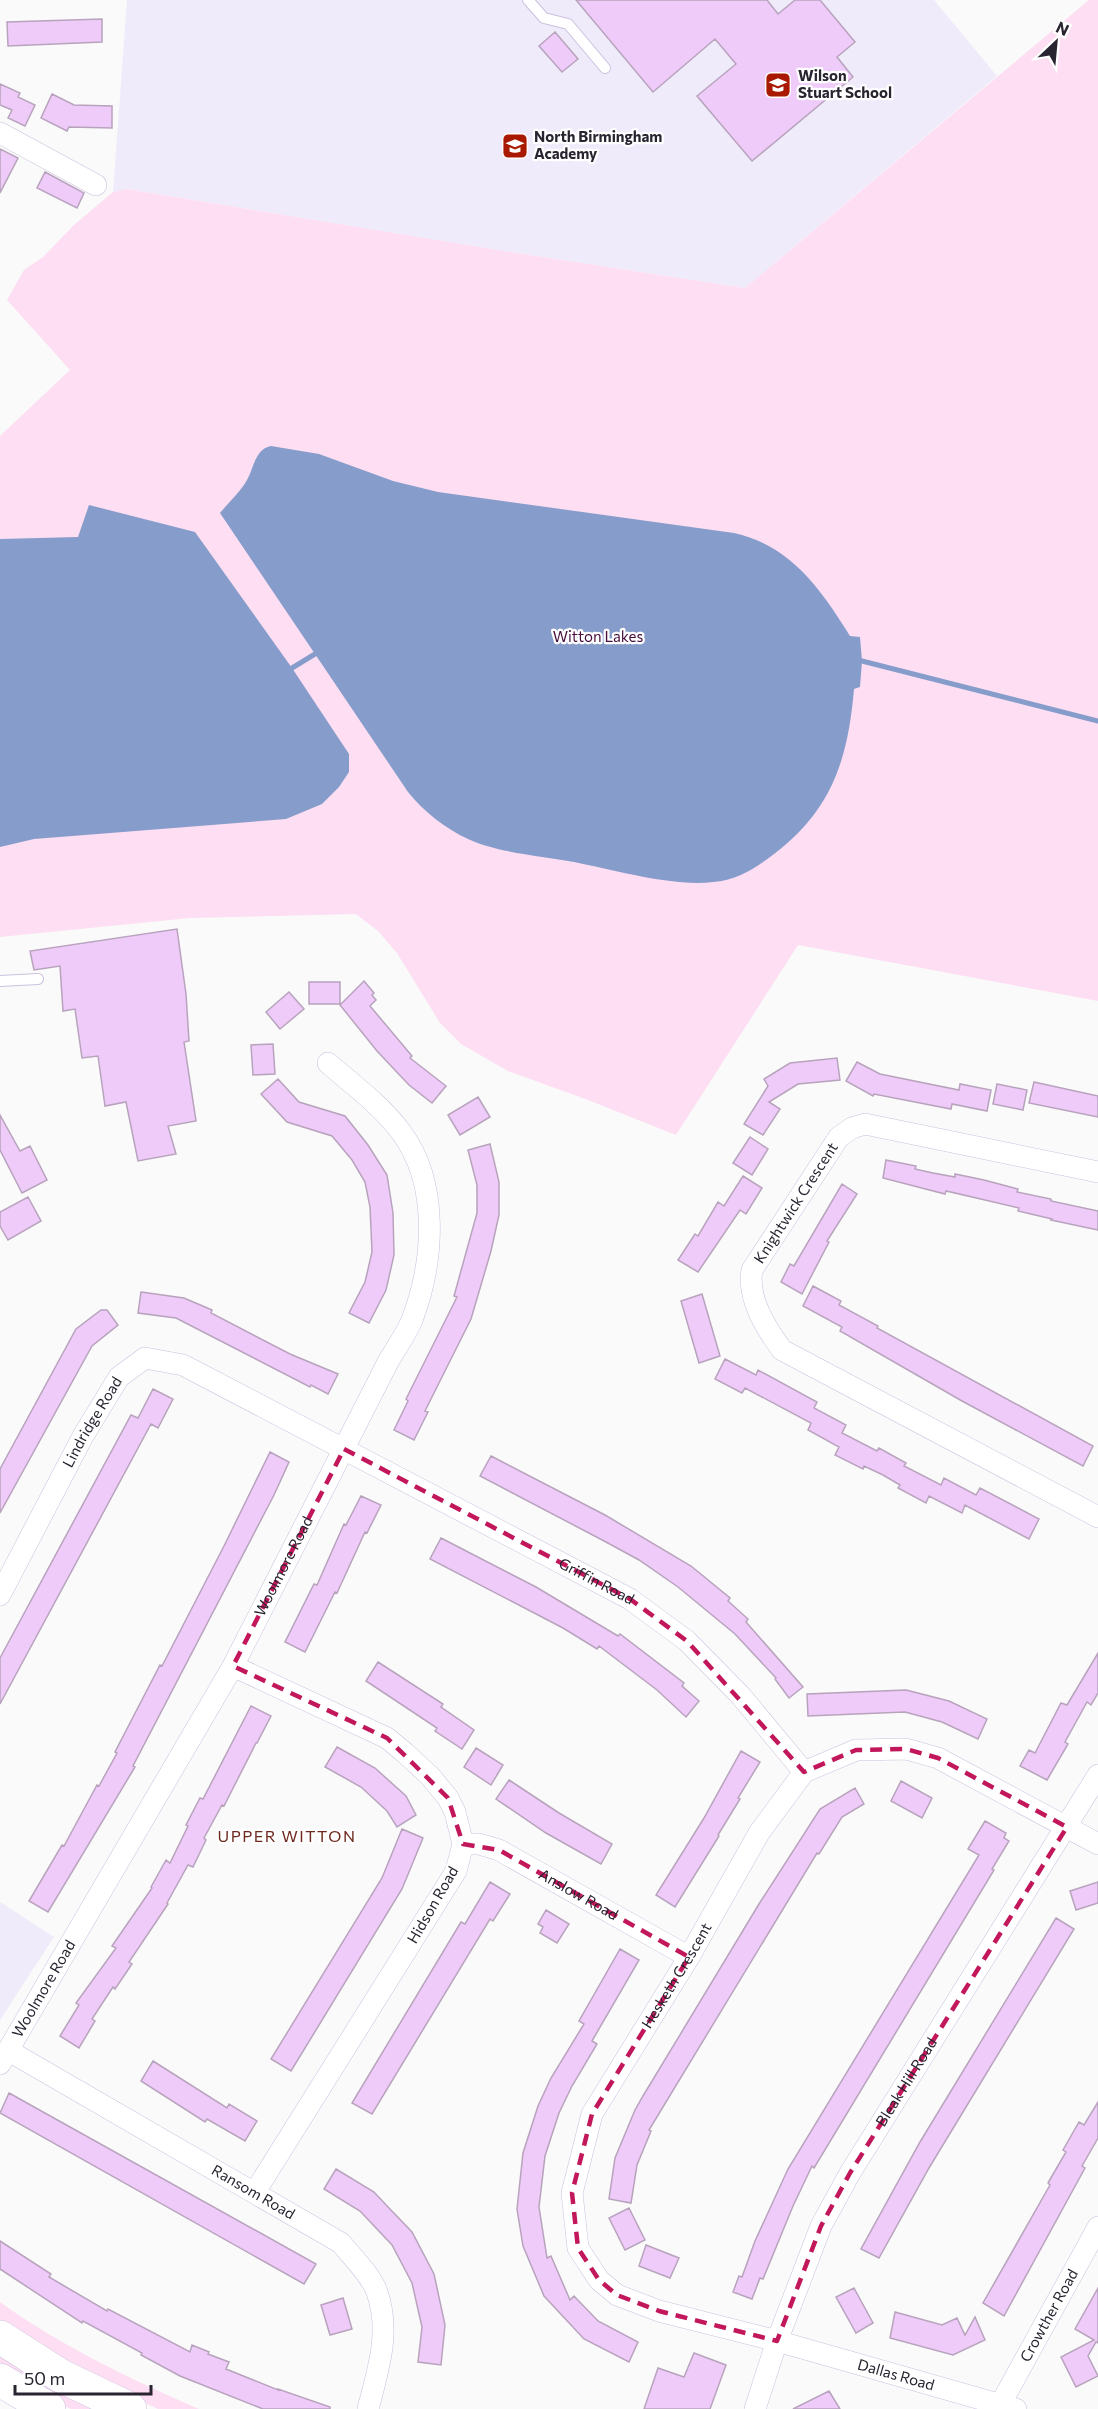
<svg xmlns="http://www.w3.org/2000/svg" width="1098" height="2409" viewBox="0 0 1098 2409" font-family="Commissioner,sans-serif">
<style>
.built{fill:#f0ebfb}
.green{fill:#fddef3}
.water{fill:#869cca}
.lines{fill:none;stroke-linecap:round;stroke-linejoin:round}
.stream{stroke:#869cca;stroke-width:5}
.building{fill:#efcbf9;stroke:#b8a3bd;stroke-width:1.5}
.lane-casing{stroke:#cbc0df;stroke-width:12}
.street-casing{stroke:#cbc0df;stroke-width:22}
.primary-casing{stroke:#cbc0df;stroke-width:34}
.lane{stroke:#fff;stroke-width:10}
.street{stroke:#fff;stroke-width:21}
.primary{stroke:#fff;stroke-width:33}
.marked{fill:none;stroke:#c2185b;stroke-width:4.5;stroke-dasharray:12 8;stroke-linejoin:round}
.labels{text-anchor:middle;stroke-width:4.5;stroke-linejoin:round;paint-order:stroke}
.poi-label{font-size:15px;font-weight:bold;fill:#282430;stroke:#fff;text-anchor:start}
.park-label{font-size:15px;fill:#460d3b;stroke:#fff}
.street-label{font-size:15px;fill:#282430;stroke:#fff}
.neighbourhood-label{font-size:16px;letter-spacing:1.5px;fill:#6e291e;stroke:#fff}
</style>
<rect width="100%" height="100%" fill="#fafafa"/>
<path class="built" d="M127,0h807l63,76 -252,212 -241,-37 -377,-62 -14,3z
M0,1902l54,35 -54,83z"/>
<path class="green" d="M1089,0h9v1001l-300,-56 -122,190 -88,-35 -80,-29 -47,-27 -21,-21 -43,-70 -19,-22 -22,-17 -166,4 -190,19v-501l70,-66 -63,-70 17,-30 19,-13 31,-32 39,-33 14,-3 377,62 241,37z
M0,2302c59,43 132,78 199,107h-41l-28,-13 -85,-46 -45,-29z
M0,2348l107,61h-36l-27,-14 -44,-28z"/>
<path class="water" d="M271,446l48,8 74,27 45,11 296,41c56,12 87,56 116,103l10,1 2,24 -2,26 -6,2c-6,70 -22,121 -80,165 -18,14 -37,26 -61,28 -40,5 -98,-12 -139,-20 -32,-6 -76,-9 -106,-23 -22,-10 -45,-28 -60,-47l-188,-279c9,-11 21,-22 27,-33 7,-12 8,-31 24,-34z
M89,505l106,27 97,136 57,86v18l-10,15 -17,17 -36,15 -252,20 -34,8v-308l78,-2z"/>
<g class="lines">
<path class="stream" d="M862,661l236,60
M292,668l23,-14"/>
</g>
<path class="building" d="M576,0h191l11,14 17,-14h25l35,42 -18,15 16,20 -101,84 -55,-65 39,-32 -21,-25 -62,53z
M102,19v23l-94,4 -1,-24z
M555,32l23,27 -16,13 -23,-26z
M0,84l20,9 -2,4 17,8 -10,21 -17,-8 4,-8 -12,-5z
M52,94l22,11 38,1v22l-43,-1 -2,4 -26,-13z
M0,149l18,9 -18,35z
M45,172l39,21 -7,15 -40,-20z
M177,929l9,65 3,47 -5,1 12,79 -28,5 8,28 -38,7 -12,-59 -21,4 -7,-50 -16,2 -7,-49 -12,2 -3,-45 -26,4 -4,-19z
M364,981l10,12 -2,2 4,5 -6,6 42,50 -2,2 36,28 -14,17 -23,-18 -32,-34 -37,-46z
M309,982h31v22h-31z
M289,992l15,17 -24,20 -14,-17z
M273,1044l2,30 -22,1 -2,-30z
M837,1058l3,22 -42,4 -29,18 11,7 -17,26 -19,-11 24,-38 -4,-7 26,-16z
M857,1062l23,12 79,16 1,-6 31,6 -4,21 -35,-7 -1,5 -77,-15 -1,2 -27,-15z
M278,1079l21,23 46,14 23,29 19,30 6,38 1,42 -8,35 -17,33 -20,-10 16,-31 7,-30 -2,-45 -5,-25 -13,-22 -20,-24 -45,-14 -26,-28z
M1034,1082l64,14v21l-69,-14z
M997,1084l30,6 -4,20 -30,-6z
M478,1097l12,20 -30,18 -12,-20z
M0,1115l20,36 10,-5 17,34 -25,13 -22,-43z
M750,1137l18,12 -16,26 -19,-12z
M490,1144l9,38v33l-8,36 -20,68 -46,92 3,1 -14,28 -20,-10 14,-29 -2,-2 51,-102 -3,-1 23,-83v-28l-9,-35z
M886,1160l30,6 -1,3 18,4 22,4v-3l29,6 34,9 -1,3 34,7v2l47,10v19l-47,-10 1,-1 -34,-8 1,-3 -34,-8 -39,-9 -1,3 -62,-16z
M743,1176l19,12 -16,26 -6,-4 -42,62 -20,-12 17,-26 3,2 20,-34 6,4z
M842,1184l15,10 -30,47 2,1 -27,52 -21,-12 9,-18 4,2z
M28,1197l13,24 -33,19 -8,-14v-14z
M813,1286l28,15 -2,4 39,21 -1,2 216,118 -10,20 -121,-65 -122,-70 2,-4 -39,-21z
M141,1292l43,6 28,12 -1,3 79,41 48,20 -10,20 -17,-9 -1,2 -134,-69 -38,-5z
M702,1294l18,62 -21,7 -18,-62z
M101,1310h6l11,15 -26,21 -92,167v-44l76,-140z
M725,1359l31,16 2,-5 59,32 -3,6 32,17 -4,8 35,18 2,-3 27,15 -2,3 37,19 3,-7 32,17 4,-7 59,31 -10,20 -64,-34 -3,8 -33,-17 -3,7 -28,-15 2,-3 -17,-10 -19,-9 -1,3 -28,-14 4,-8 -31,-17 3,-7 -66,-35 -3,5 -27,-14z
M153,1389l20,10 -15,29 -7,-4 -151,280v-46l131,-243 7,3z
M270,1452l19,10 -15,33 -141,271 2,1 -87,145 -19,-11 33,-56 2,1 33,-61 2,1 18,-33 -2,-1 45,-87 2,1 62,-120z
M491,1456l114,59 86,51 39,32 -2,3 20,18 -2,3 57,65 -14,11 -14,-19 1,-1 -41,-44 -57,-47 -39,-27 -33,-18 -126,-66z
M361,1496l20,9 -14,28 -2,-1 -28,61 -2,-1 -30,60 -20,-10 29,-58 3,1 27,-61 2,1z
M441,1538l95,49 82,49 2,-2 64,49 -2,3 17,15 -13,16 -29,-27 -58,-44 -2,3 -34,-21 -133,-69z
M1098,1653v40l-7,12 -4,-3 -22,40 3,2 -21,36 -27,-14 9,-16 6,3 26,-50 6,2z
M378,1662l65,42 -2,3 33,23 -12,19 -27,-18 2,-3 -71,-47z
M906,1690l43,11 38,18 -9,20 -36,-17 -37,-10 -97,4 -1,-22z
M251,1706l20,10 -14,27h-1l-32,63 -2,-1 -18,33 2,2 -13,27 -5,-2 -21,38 1,1 -39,58 3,2 -17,25 -2,-2 -21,32 3,2 -16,27 -19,-12 19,-31 -3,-2 40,-55 -4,-2 40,-58 -1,-1 15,-27 4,3 18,-37 -2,-1 14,-27 3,1z
M337,1747l38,21 31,28 10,19 -19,12 -10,-16 -26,-24 -36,-20z
M476,1748l27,17 -12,20 -27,-18z
M741,1751l19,11 -22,36 2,1 -22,36 1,1 -44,71 -19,-12 48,-77z
M509,1780l50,33 53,31 -11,20 -55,-31 -50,-34z
M901,1781l31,17 -10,20 -31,-17z
M855,1788l9,16 -22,13 -23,37 -2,-1 -168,277 2,1 -14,34 -6,38 -22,-4 6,-41 20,-48 8,-14 116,-192 61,-95z
M985,1821l21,12 -2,5 5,3 -17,28 2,1 -180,298 -2,-2 -19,40 -30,73 -3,-1 -8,21 -19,-7 6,-16 3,1 13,-36 33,-72 191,-314 -11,-6z
M402,1829l21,9 -21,51 -111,182 -20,-12 111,-181z
M490,1882l20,12 -17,27 -3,-2 -118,195 -20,-11 109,-181 4,2z
M1098,1882v21l-22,7 -6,-19z
M546,1910l23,14 -12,19 -17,-10 3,-6 -5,-3z
M1056,1918l18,11 -145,239 -50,90 -18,-9 59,-107z
M620,1949l19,11 -47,81 5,3 -25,42 -13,27 -14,43 -6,51 8,51 4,-2 19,44 4,-4 24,25 40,21 -9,20 -45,-23 -40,-43 -21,-50 -6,-37 6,-56 15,-47 13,-28 33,-54 -5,-3z
M153,2061l74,47 2,-4 28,17 -12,20 -38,-22 -2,3 -64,-41z
M9,2093l307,171 -12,20 -304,-171z
M1098,2102v36l-16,28 3,2 -81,148 -21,-13 67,-118 -2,-2 18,-31 -3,-2 16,-28 5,3z
M336,2169l38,23 15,16 23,24 22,42 11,51 -4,40 -23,-3 4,-35 -10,-44 -20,-38 -32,-34 -36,-22z
M629,2208l16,32 -20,10 -16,-32z
M0,2241l51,33 -2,3 58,34 1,-2 82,43 2,-7 17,7 -1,2 21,8 -3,7 52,21v-1l52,18v2h-67l-83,-33 -39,-21 1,-2 -59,-32 -1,2 -82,-54z
M646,2245l33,13 -9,20 -31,-12z
M854,2288l19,35 -17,10 -20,-36z
M1098,2288v55l-2,-1 -8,14 10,20 -22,11 -15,-30 33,-17 -19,-11z
M343,2298l9,31 -22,6 -9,-30z
M895,2312l47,13 15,-7 8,17 10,-18 10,23 -32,15 -63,-17z
M694,2353l32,12 -16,44h-66l14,-41 26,9z
M829,2391l11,18h-47z"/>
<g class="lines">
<defs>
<path id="lane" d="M528,0l16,18 24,6 37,44
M0,981l38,-2"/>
<g id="street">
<path d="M0,133l96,52"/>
<path d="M1098,1172l-233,-48 -13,4 -13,9 -87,133c-5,29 14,58 30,80l316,167"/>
<path id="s1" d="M0,1595l83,-159 36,-59 26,-19 38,7 447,234 57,42 54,55 63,76"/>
<path d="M233,1666l154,72 18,15 25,23 18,22 7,14 8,32 -7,27 -201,321"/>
<path id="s2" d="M463,1844h16l20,6 190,107"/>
<path id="s3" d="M9,2051l332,192c12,15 30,32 36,49 14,40 1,78 -9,117"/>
<path id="s4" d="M0,2064l233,-398 156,-306c8,-13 17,-26 23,-40 22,-58 28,-136 -11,-188 -20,-27 -48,-47 -73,-69"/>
<path id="s5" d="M1000,2405l98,-178"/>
<path id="s6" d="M755,2409l22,-68 44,-115 29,-53 248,-398"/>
<path id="s7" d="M1016,2409l-239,-68 -118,-30 -42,-16 -18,-15 -21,-32 -6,-55 20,-79 97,-157 70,-124 45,-61 52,-22 50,-1 32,9 160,86"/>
</g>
<path id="primary" d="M0,2337l61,39 69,33
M0,2380l49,29"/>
</defs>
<use href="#lane" class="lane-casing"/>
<use href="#street" class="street-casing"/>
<use href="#primary" class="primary-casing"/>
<use href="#lane" class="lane"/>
<use href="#street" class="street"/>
<use href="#primary" class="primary"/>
</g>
<path class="marked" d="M344,1449l286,150 57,42 117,131 52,-22 50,-1 32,9 129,69 -217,346 -29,53 -44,115 -118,-30 -42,-16 -18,-15 -21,-32 -6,-55 20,-79 97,-157 -190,-107 -36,-6 -15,-46 -61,-60 -154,-72z"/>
<defs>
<symbol id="school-square" viewBox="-11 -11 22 22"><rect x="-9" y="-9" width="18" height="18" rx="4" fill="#a91901" stroke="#fff"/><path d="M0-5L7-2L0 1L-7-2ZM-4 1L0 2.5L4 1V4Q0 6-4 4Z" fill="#fff"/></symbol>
</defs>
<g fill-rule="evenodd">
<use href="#school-square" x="763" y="70" width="30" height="30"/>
<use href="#school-square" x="500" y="131" width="30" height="30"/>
</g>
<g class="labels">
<g class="poi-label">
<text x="798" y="81">Wilson<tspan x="798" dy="17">Stuart School</tspan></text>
<text x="534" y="142">North Birmingham<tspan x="534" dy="17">Academy</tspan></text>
</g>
<g class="park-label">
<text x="598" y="642">Witton Lakes</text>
</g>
<g class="street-label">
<text transform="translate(796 1203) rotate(-57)" y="5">Knightwick Crescent</text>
<text dy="5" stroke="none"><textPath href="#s1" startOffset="196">Lindridge Road</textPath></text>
<text dy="5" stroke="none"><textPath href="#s4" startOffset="573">Woolmore Road</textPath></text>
<text dy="5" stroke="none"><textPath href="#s1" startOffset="786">Griffin Road</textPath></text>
<text dy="5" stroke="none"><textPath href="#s2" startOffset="128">Anslow Road</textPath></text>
<text transform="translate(433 1905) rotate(-60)" y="5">Hidson Road</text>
<text dy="5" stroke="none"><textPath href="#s7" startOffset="776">Hesketh Crescent</textPath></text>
<text dy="5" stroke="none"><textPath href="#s4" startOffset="87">Woolmore Road</textPath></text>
<text dy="5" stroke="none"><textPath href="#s6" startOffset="362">Bleak Hill Road</textPath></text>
<text dy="5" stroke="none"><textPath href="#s3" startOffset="282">Ransom Road</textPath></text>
<text dy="5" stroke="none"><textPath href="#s5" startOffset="102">Crowther Road</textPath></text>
<text transform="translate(896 2375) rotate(16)" y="5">Dallas Road</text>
</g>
<g class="neighbourhood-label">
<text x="287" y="1842">UPPER WITTON</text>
</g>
</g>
<g transform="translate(1056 42) rotate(26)" stroke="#ffffff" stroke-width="4.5" paint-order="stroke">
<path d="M0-4.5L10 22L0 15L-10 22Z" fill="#282430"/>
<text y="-9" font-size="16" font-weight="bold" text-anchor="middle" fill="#282430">N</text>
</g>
<path d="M15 2385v9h136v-9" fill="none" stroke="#282430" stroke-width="3"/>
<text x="24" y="2385" font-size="18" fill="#282430" stroke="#ffffff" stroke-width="4.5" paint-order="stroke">50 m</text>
</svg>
